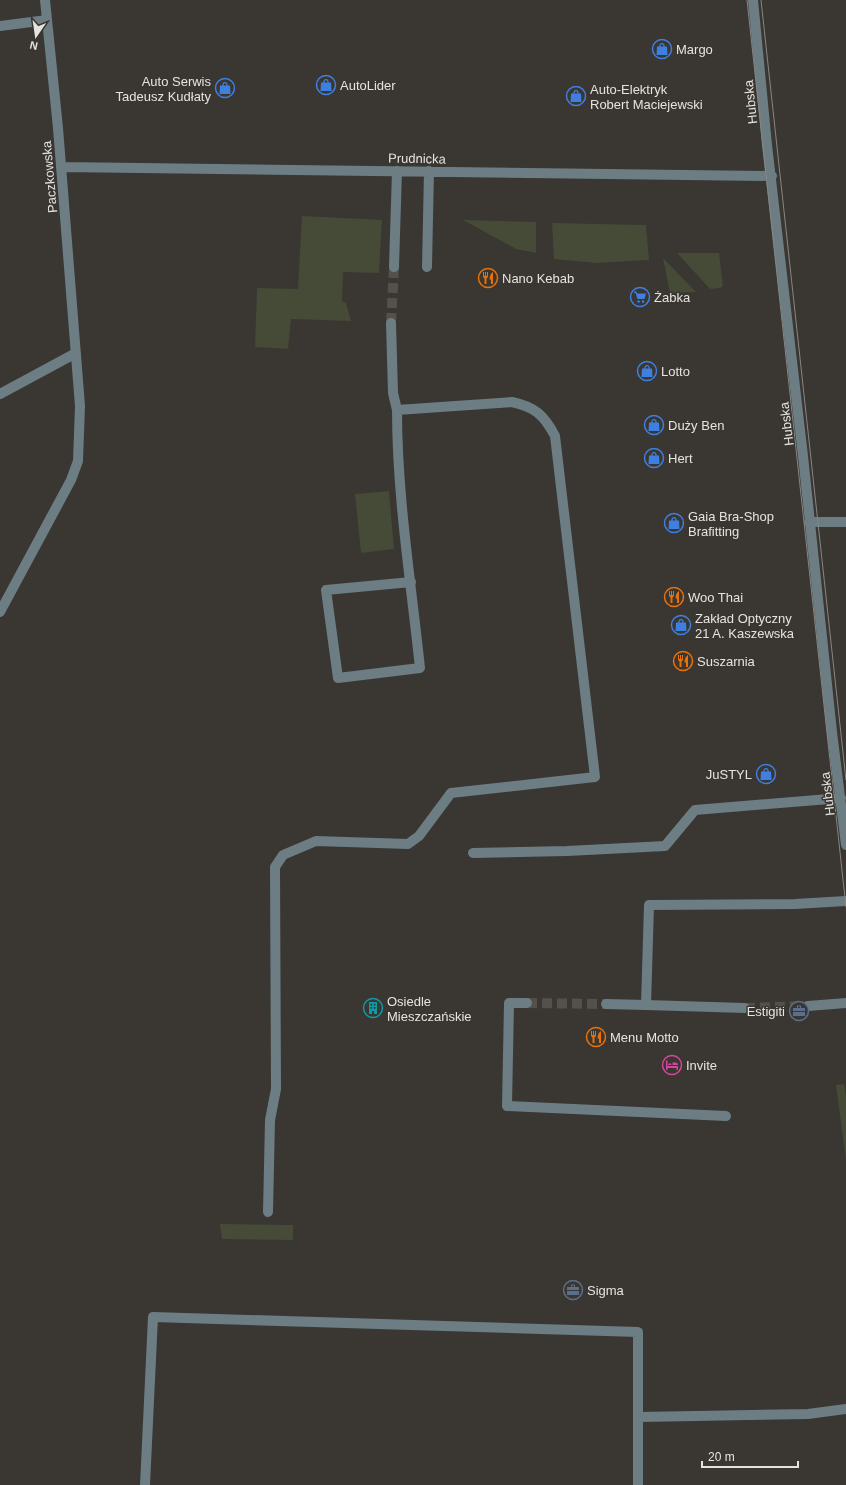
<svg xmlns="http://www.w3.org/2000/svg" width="846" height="1485" viewBox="0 0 846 1485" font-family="Helvetica,sans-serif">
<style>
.green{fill:#454b37}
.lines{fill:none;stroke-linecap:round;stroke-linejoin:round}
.minor-tunnel{stroke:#54504b;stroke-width:10;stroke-dasharray:10 5;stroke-linecap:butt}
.minor{stroke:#6c7d83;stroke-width:10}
.tram{stroke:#898682;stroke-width:1}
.labels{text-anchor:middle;stroke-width:3;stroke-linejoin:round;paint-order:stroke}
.poi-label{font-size:13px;fill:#e5e3e0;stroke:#3a3631;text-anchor:start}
.street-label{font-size:13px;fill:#e5e3e0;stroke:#3a3631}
</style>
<rect width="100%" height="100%" fill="#3a3631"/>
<path class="green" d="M302,216l80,4 -3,53 -36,-1 -1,29 4,2 5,18 -60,-2 -3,30 -33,-2 2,-59 41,1z
M463,220l73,2v31l-20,-4z
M552,223l94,2 3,35 -52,3 -43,-4z
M677,253h42l4,33 -3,2 -10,1z
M663,258l33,34 -26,1z
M389,491l5,58 -33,4 -6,-59z
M844,1084l2,12v64l-10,-75z
M220,1224l73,1v15l-71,-1z"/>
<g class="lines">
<path class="minor-tunnel" d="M391,323l3,-56
M527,1003l79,1
M745,1008l63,-2"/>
<path class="minor" d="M753,0l14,145 36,311 29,276 14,113
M0,26l47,-6
M62,167l710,9
M394,267l3,-96
M427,267l2,-96
M391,323l2,70 4,17
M0,394l76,-41
M809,522h37
M0,612l71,-132 7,-19 2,-55 -22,-278 -13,-128
M473,853l94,-2 98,-5 30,-36 146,-12
M527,1003h-18l-2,103 219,10
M606,1004l40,1
M808,1006l38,-3
M745,1008l-99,-3 3,-100 146,-1 51,-3
M268,1212l2,-92 6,-31 -1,-222 8,-12 33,-14 92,3 11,-8 32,-43 144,-16 -40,-341c-11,-21 -20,-29 -43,-34l-115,8c0,86 14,172 23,258l-82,10 -12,-88 85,-8
M640,1417l168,-3 38,-5
M145,1485l8,-168 485,15v153"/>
<path class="tram" d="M747,0l99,907
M761,0l85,780"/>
</g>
<defs>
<symbol id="shop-ring" viewBox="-11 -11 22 22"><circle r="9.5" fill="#3a3631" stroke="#3f7fe0" stroke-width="1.5"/><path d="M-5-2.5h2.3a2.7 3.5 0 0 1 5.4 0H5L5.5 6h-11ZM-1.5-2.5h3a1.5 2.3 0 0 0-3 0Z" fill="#3f7fe0"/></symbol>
<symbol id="restaurant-ring" viewBox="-11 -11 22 22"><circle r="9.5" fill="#3a3631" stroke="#e8710a" stroke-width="1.5"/><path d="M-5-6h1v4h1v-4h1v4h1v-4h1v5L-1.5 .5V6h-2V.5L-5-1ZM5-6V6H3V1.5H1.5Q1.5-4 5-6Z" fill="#e8710a"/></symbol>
<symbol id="supermarket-ring" viewBox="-11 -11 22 22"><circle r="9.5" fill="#3a3631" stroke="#3f7fe0" stroke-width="1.5"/><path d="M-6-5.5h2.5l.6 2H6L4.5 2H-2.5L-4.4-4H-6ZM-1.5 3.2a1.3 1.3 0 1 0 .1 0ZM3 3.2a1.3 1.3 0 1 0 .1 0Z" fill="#3f7fe0"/></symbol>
<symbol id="building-ring" viewBox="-11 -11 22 22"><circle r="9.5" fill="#3a3631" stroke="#0f9aa8" stroke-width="1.5"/><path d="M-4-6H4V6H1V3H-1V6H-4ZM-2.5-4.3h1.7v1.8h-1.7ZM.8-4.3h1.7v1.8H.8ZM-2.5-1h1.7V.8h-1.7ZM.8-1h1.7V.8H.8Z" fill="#0f9aa8"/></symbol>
<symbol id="office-ring" viewBox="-11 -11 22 22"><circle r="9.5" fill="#3a3631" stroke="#5c6f8a" stroke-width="1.5"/><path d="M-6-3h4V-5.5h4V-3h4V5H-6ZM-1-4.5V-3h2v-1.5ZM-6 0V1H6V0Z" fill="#5c6f8a"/></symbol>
<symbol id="hotel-ring" viewBox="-11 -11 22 22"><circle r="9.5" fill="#3a3631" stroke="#d1479c" stroke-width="1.5"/><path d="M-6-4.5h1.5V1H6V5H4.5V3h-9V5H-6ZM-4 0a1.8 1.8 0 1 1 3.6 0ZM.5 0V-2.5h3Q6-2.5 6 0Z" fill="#d1479c"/></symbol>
</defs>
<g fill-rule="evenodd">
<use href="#shop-ring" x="651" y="38" width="22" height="22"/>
<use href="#shop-ring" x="315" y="74" width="22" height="22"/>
<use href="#shop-ring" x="214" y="77" width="22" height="22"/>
<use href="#shop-ring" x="565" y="85" width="22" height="22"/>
<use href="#restaurant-ring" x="477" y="267" width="22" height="22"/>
<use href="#supermarket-ring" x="629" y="286" width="22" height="22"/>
<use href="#shop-ring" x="636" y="360" width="22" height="22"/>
<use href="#shop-ring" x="643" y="414" width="22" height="22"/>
<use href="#shop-ring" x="643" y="447" width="22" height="22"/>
<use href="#shop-ring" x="663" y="512" width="22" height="22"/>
<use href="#restaurant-ring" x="663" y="586" width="22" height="22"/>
<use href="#shop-ring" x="670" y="614" width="22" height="22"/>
<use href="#restaurant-ring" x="672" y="650" width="22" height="22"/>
<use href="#shop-ring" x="755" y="763" width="22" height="22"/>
<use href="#building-ring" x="362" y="997" width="22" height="22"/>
<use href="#office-ring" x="788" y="1000" width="22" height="22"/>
<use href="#restaurant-ring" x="585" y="1026" width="22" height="22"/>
<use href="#hotel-ring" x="661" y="1054" width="22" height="22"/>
<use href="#office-ring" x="562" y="1279" width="22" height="22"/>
</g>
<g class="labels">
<g class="poi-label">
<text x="676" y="54">Margo</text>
<text x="211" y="86" text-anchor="end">Auto Serwis<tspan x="211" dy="15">Tadeusz Kudłaty</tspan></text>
<text x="340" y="90">AutoLider</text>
<text x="590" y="94">Auto-Elektryk<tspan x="590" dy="15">Robert Maciejewski</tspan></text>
<text x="502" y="283">Nano Kebab</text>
<text x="654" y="302">Żabka</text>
<text x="661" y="376">Lotto</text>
<text x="668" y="430">Duży Ben</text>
<text x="668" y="463">Hert</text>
<text x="688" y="521">Gaia Bra-Shop<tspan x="688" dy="15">Brafitting</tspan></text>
<text x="688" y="602">Woo Thai</text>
<text x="695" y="623">Zakład Optyczny<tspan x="695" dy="15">21 A. Kaszewska</tspan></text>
<text x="697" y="666">Suszarnia</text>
<text x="752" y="779" text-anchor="end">JuSTYL</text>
<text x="387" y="1006">Osiedle<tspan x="387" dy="15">Mieszczańskie</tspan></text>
<text x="785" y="1016" text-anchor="end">Estigiti</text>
<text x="610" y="1042">Menu Motto</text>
<text x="686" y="1070">Invite</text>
<text x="587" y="1295">Sigma</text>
</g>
<g class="street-label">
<text transform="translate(750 102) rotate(-96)" y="5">Hubska</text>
<text transform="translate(417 158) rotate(1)" y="5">Prudnicka</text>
<text transform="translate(49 177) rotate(-95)" y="5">Paczkowska</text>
<text transform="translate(786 424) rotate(-97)" y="5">Hubska</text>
<text transform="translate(827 794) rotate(-97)" y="5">Hubska</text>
</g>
</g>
<g transform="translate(36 36) rotate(193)" stroke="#3a3631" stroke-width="3" paint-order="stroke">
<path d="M0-3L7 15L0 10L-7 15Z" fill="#e5e3e0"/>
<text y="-6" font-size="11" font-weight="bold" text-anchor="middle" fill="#e5e3e0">N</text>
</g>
<path d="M702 1461v6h96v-6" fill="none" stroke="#e5e3e0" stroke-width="2"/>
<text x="708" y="1461" font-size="12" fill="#e5e3e0" stroke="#3a3631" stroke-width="3" paint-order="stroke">20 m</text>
</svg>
